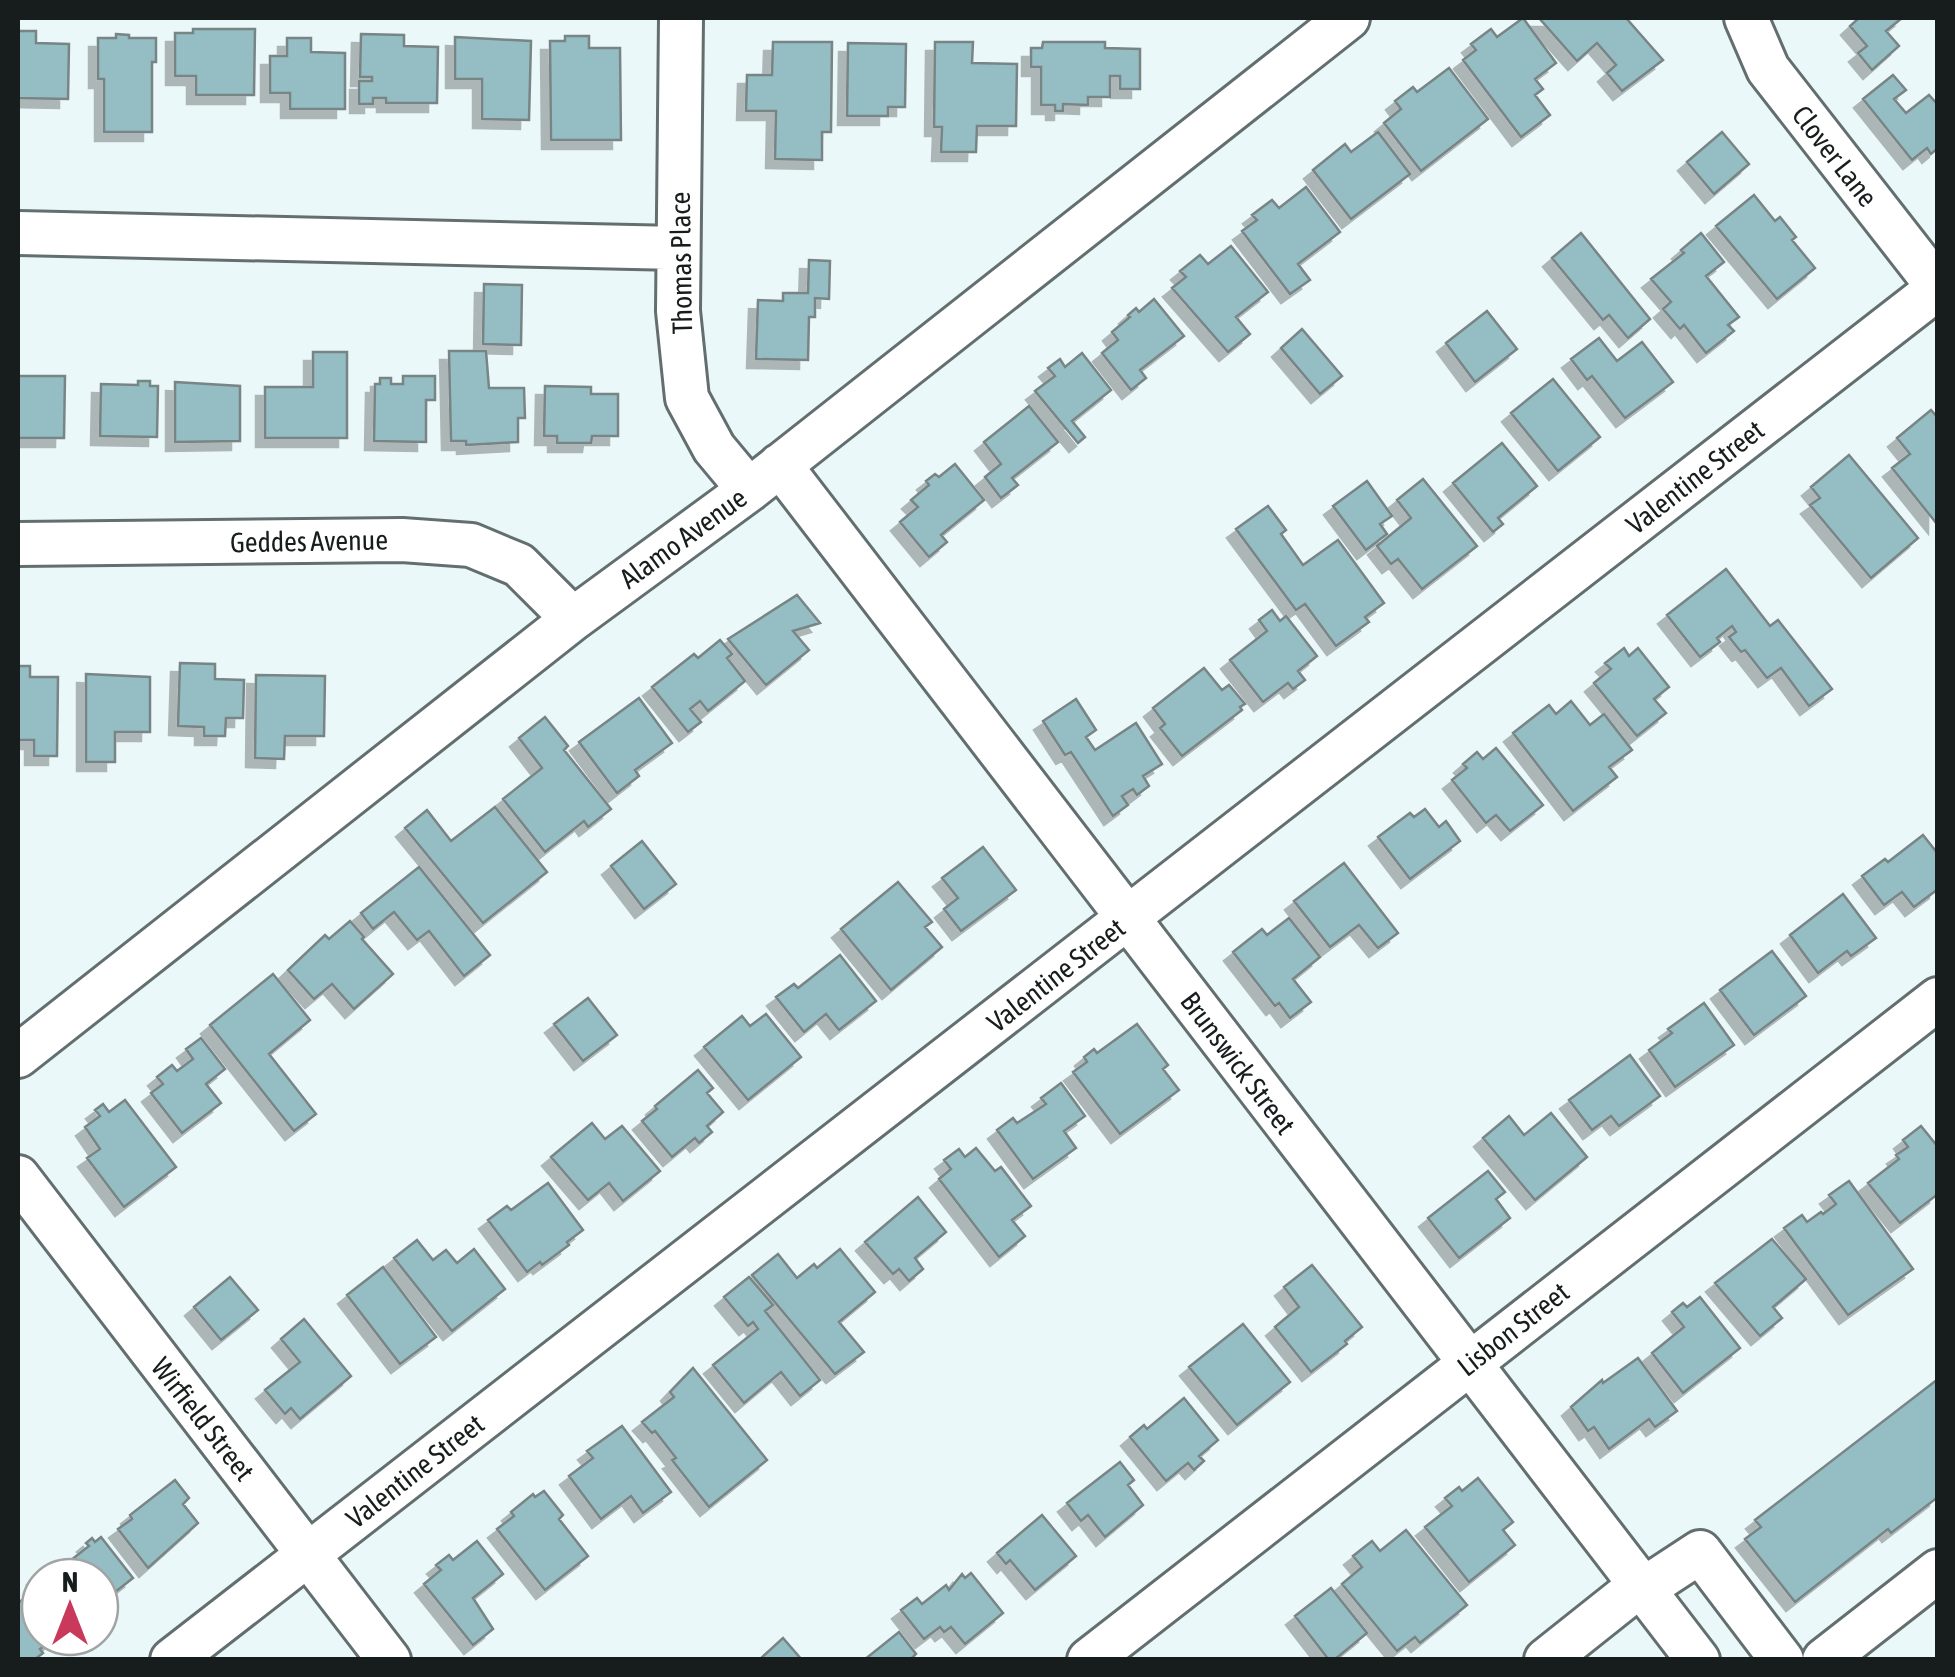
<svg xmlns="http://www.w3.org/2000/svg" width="1955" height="1677" viewBox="0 0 1955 1677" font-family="'Asap Condensed',sans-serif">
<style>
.building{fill:#94bec3;stroke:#798485;stroke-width:2.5;filter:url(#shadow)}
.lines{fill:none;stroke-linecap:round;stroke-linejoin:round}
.minor-casing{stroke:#636e6f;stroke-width:48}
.minor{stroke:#fff;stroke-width:42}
.labels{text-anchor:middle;stroke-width:8;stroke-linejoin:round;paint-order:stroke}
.street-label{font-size:28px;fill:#171c1c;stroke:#fff}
</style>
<defs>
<filter id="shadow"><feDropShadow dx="-9" dy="9" stdDeviation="0" flood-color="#0004"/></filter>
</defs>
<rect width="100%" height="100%" fill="#ebf8fa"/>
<path class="building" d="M1523,18l33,45 -21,16 8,10 -8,6 15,20 -29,22 -58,-77 13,-10 -5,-6 20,-15 6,8z
M1539,18h87l37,42 -41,31 -15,-18 9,-8 -19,-22 -20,18z
M1859,18h43l-16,13 13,15 -27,24 -14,-17 9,-7 -17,-20z
M193,29h62l-1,66h-58v-19h-21v-43h18z
M18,31h18v12l33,1 -1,55 -50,-1z
M116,34l13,1v3h27v24h-4v70h-48v-53h-6v-41h18z
M361,34l43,1v11l34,1 -1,56h-51v-5h-13v6h-14v-23h13v-4h-12z
M565,36h24v12h31l1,92h-70l-1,-99h15z
M455,37l76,4 -2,79 -47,-1v-40h-27z
M287,38h24v14l34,1v56h-55v-16h-20v-37h17z
M773,42h59l-1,90h-9v28l-47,-1 1,-48h-30l1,-36h25z
M935,42h38l-1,21 45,1 -1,62h-39l-1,26h-35l1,-25h-8z
M1043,42h62v6l35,1v40h-20v-13h-10v21h-22v8l-25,-1v7h-8v-6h-14v-38h-10v-19h11z
M848,43l58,1 -1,63h-17v9h-41z
M1449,68l39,51 -67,52 -37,-48 17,-14 -6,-8 18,-14 4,5z
M1893,75l13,15 -12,9 12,14 23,-18 9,10v43l-7,6 -4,-6 -15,12 -49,-61z
M1378,132l32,42 -59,45 -38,-49 32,-26 6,8z
M1722,132l27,32 -35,30 -27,-32z
M1306,187l34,45 -42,32 12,16 -20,14 -48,-63 15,-11 -5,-5 20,-15 7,8z
M1754,195l21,26 5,-4 16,20 -4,3 23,28 -38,31 -61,-73z
M1581,233l69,86 -22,19 -19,-23 -6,5 -51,-62z
M1701,233l23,29 -18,14 33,41 -11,8 6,6 -28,22 -22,-28 -4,4 -17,-20 8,-7 -20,-23 33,-26 -3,-3z
M1231,246l37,46 -32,25 14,17 -22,18 -56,-64 14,-11 -6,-6 20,-16 8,9z
M809,260l21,1 -1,38 -14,-1v19h-6l-1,43 -52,-1 2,-59 25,1v-8h25z
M484,284l38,1 -1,60 -38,-1z
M1154,299l30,37 -44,34 6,8 -15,12 -29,-37 16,-13 -6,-8 18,-15 -2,-2 8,-7 3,4z
M1487,311l30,38 -42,33 -29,-39z
M1302,329l40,47 -22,18 -39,-46z
M1599,338l18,23 25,-19 31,40 -48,36 -33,-42 -5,4 -16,-21z
M449,351h37l3,37h35l1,30h-7v24l-52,3v-4h-15z
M313,352h34v86h-82v-51h48z
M1082,353l29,37 -39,31 13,16 -7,6 -43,-52 20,-15 -7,-8 12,-9 5,8z
M18,376h47l-1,62h-46z
M403,376h32v24h-9v42l-52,-1 1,-57h5v-6h11v6h12z
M1553,379l47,58 -42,34 -47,-58z
M138,381h12v5h8l-1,51 -57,-1 1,-52 37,1z
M175,382l65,4v55l-65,1z
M545,386l46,1v7h27v42h-26l-1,7h-34v-7h-13z
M1029,406l29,36 -46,36 6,7 -17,13 -16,-21 16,-13 -17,-22z
M1931,410l7,8 -1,106 -45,-56 18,-14 -13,-16z
M1502,443l35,43 -39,32 5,6 -10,8 -40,-49z
M1849,455l69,83 -47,40 -61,-73 10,-7 -9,-11z
M955,464l29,36 -43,35 6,7 -18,15 -29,-35 18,-15 -7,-7 18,-15 -3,-4 9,-7 4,3z
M1423,479l54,67 -55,43 -24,-30 -7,5 -14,-18 34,-28 -14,-18z
M1367,481l25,35 -12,8 7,10 -21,16 -33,-44z
M1268,506l18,24 -5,4 22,31 35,-25 46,63 -19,14 4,5 -33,24 -31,-42 -9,6 -60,-81z
M1726,569l44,57 8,-6 54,69 -23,17 -28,-38 -14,10 -22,-28 -4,2 -12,-15 7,-5 -4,-6 -15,12 3,4 -20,15 -33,-42z
M797,595l23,28 -27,8 16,19 -43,35 -38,-46z
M1272,610l8,11 6,-5 31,40 -19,15 7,9 -12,9 -5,-6 -25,19 -33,-42 37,-29 -8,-11z
M720,640l12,14 -5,4 18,23 -37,30 -8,-10 -10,8 11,13 -13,10 -36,-45 42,-33 4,4z
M1624,648l5,8 9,-8 31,39 -15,12 12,14 -29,23 -43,-53 17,-14 -6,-6z
M180,663l35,1v15l29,1 -1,38h-17l-1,18h-21v-9l-26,-1z
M18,666h12v11h28l-1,79h-23v-16h-16z
M1204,668l18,22 7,-5 16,19 -5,3 2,3 -60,46 -22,-28 5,-4 -12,-16z
M86,674l64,3v55h-35v30h-29z
M256,675l69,1 -1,60h-39l-1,23 -29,-1z
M639,698l33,45 -37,27 4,6 -22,17 -38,-51z
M1076,699l20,31 -10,7 9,13 41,-27 26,41 -19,12 6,10 -12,9 -4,-6 -11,7 6,9 -15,11 -42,-64 -6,3 -22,-34z
M1571,701l19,24 14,-11 28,36 -23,17 8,10 -44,34 -60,-78 36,-28 7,9z
M545,717l23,29 -4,4 47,59 -23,18 -4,-6 -39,31 -42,-53 39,-31 -23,-30z
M1496,748l47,57 -33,26 -14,-16 -10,8 -34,-43 15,-12 -4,-4 14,-12 6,7z
M495,807l52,65 -64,51 -78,-95 22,-18 24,31z
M1425,809l14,18 7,-6 14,20 -50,38 -32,-42 32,-24 4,4z
M1923,835l15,19v35l-24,18 -12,-15 -18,13 -22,-29 23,-17 3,3z
M642,841l34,43 -32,25 -33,-43z
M983,847l33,43 -55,41 -17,-22 14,-11 -16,-20z
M1344,863l54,70 -20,15 -19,-23 -29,22 -36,-46z
M419,867l71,88 -26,21 -35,-45 -12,9 -23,-28 -21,17 -12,-16z
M898,882l34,40 -7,5 17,20 -51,43 -50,-61z
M1843,894l33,44 -25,18 -4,-5 -29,22 -28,-38z
M1289,918l31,39 -27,22 18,23 -21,16 -11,-15 -4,3 -42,-54 29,-23 5,6z
M350,921l14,16 -2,2 31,35 -39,35 -22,-25 -18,15 -26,-29 37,-35 4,4z
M1772,951l34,45 -52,39 -34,-45z
M840,955l36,46 -37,29 -13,-16 -22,18 -28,-35 18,-13 4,4z
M273,974l37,46 -41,34 47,60 -22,17 -84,-106z
M588,998l29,37 -34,26 -29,-37z
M1704,1003l30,42 -59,42 -26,-37 23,-17 -4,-4z
M766,1014l35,43 -53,43 -44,-53 38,-31 8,10z
M1137,1024l31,41 -5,4 16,21 -59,44 -47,-62 14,-10 -3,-5 10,-8 3,4z
M201,1038l24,31 -19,15 15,19 -39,30 -31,-40 12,-9 -6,-7 15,-12 5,6 16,-12 -7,-10z
M1630,1055l30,41 -41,30 -8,-10 -19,14 -23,-30z
M698,1070l15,18 -6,5 16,19 -16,14 5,6 -13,11 -4,-5 -23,19 -30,-36 15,-12 -2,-3z
M1061,1083l24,33 -21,15 12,17 -43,31 -36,-49 16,-12 4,5 20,-13 9,-6 -5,-6z
M125,1100l51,67 -52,40 -37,-49 13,-9 -15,-22 15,-11 -5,-6 8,-6 6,8z
M1551,1113l36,44 -52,43 -52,-62 26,-22 15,19z
M592,1123l13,16 17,-13 38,45 -37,30 -14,-18 -21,17 -37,-43z
M1921,1126l17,21v47l-38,29 -32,-40 31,-24 -3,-4 12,-8 -5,-7z
M976,1148l19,23 6,-4 30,39 -19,14 13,16 -26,21 -60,-78 12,-10 -7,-9 15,-11 6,8z
M1488,1171l17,21 -9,7 14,19 -51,40 -31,-40z
M1849,1181l64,88 -65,46 -64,-87 18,-13 5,7 14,-10 2,2 13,-10 -7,-9z
M548,1183l35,47 -16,12 2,3 -27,20 -2,-3 -13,10 -39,-52 19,-14 4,4z
M918,1197l28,35 -31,26 8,11 -14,12 -10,-12 -6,5 -28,-32z
M1772,1239l34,40 -33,28 9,11 -22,18 -45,-53z
M417,1240l16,20 13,-10 11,13 17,-14 31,40 -53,42 -58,-73z
M840,1249l35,43 -36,30 25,30 -29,22 -83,-99 26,-21 19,24 17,-14 3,4z
M1312,1265l50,62 -17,14 2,3 -36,28 -36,-45 24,-20 -15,-20z
M383,1267l53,70 -36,27 -53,-69z
M230,1277l28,33 -37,30 -27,-33z
M749,1277l24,28 -8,6 55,69 -20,16 -19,-24 -37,31 -31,-38 45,-36 -5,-7 -5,4 -24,-29z
M1700,1297l40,51 -57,45 -31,-40 32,-26 -12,-15 11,-9 4,4z
M304,1319l47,57 -51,43 -9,-11 -6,6 -20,-24 35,-28 -19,-23z
M1243,1324l47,58 -53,43 -48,-58z
M1638,1358l39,53 -22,16 -6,-8 -40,30 -15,-22 -6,4 -17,-24 31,-27 1,3z
M693,1368l74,92 -58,47 -37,-47 4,-2 -21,-27 -3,2 -10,-11 32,-25 -4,-5z
M1938,1379v118l-47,36 -3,-4 -93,73 -50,-63 16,-12 -6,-7z
M1184,1398l34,42 -19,16 5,5 -10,9 -6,-7 -22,18 -36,-44 14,-12 3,4z
M622,1426l49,66 -28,21 -12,-17 -30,23 -32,-43 24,-18 -6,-7z
M1120,1462l14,18 -6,5 15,20 -38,32 -17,-22 -7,6 -14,-18z
M1478,1478l35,44 -10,8 12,15 -46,37 -44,-55 27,-21 -7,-8 14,-11 3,4z
M175,1480l14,18 -6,6 15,19 -50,45 -30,-39 14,-10 -2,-4z
M544,1491l19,24 -4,4 29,37 -43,34 -48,-61 17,-13 -3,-4 22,-18 2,3z
M1042,1515l34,41 -41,34 -25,-30 -4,4 -9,-11z
M1406,1530l61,75 -47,38 -5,-6 -18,14 -55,-67 20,-17 -9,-11 19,-15 8,10z
M101,1537l32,41 -33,26v-27h-60v4l-4,-5 20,-14 5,6 28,-22 -3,-3 6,-5 3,4z
M477,1541l26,33 -30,24 20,31 -20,16 -49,-61 17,-14 -5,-5 13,-10 4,5z
M971,1573l32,40 -38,31 -14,-17 -7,5 -4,-5 -16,12 -23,-29 16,-12 5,6 24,-19 3,5 13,-16 3,4z
M1331,1588l36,45 -33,27h-5l-34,-44z
M25,1598l15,19v20l16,1 -16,11 3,4 -9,7h-16v-57z
M899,1632l17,22 -6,6h-46z
M783,1638l19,22h-43z"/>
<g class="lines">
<defs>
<path id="minor" d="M681,18l-3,293 9,87 27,50 35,42
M1746,18l22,51 170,218
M18,233l660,15
M780,465l918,1195
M18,544l384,-4 69,5 48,20 54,54
M18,1056l555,-437 176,-129 599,-472
M18,1177l371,483
M1642,1590l58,-38 82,108
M172,1660l1766,-1372
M1089,1660l849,-661
M1546,1660l93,-74
M1824,1660l114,-89"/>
</defs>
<use href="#minor" class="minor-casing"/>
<use href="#minor" class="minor"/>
</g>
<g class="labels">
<g class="street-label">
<text transform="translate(1835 156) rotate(52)" y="10">Clover Lane</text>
<text transform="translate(681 263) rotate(-91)" y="10">Thomas Place</text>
<text transform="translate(1695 477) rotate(-38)" y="10">Valentine Street</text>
<text transform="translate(683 538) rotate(-36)" y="10">Alamo Avenue</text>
<text transform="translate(309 541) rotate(-1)" y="10">Geddes Avenue</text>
<text transform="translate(1056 975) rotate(-38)" y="10">Valentine Street</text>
<text transform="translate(1238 1063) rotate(53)" y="10">Brunswick Street</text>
<text transform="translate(1513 1329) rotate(-38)" y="10">Lisbon Street</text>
<text transform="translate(203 1419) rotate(52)" y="10">Wirfield Street</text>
<text transform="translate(415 1471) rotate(-38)" y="10">Valentine Street</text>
</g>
</g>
<rect width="1955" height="1677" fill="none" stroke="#171c1c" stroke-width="40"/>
<g transform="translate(70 1607)"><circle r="48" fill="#ffffff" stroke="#a2a4a4" stroke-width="2.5"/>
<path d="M0-8L18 38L0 25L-18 38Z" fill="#c8395c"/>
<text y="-15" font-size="28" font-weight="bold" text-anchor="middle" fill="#171c1c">N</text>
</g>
</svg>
